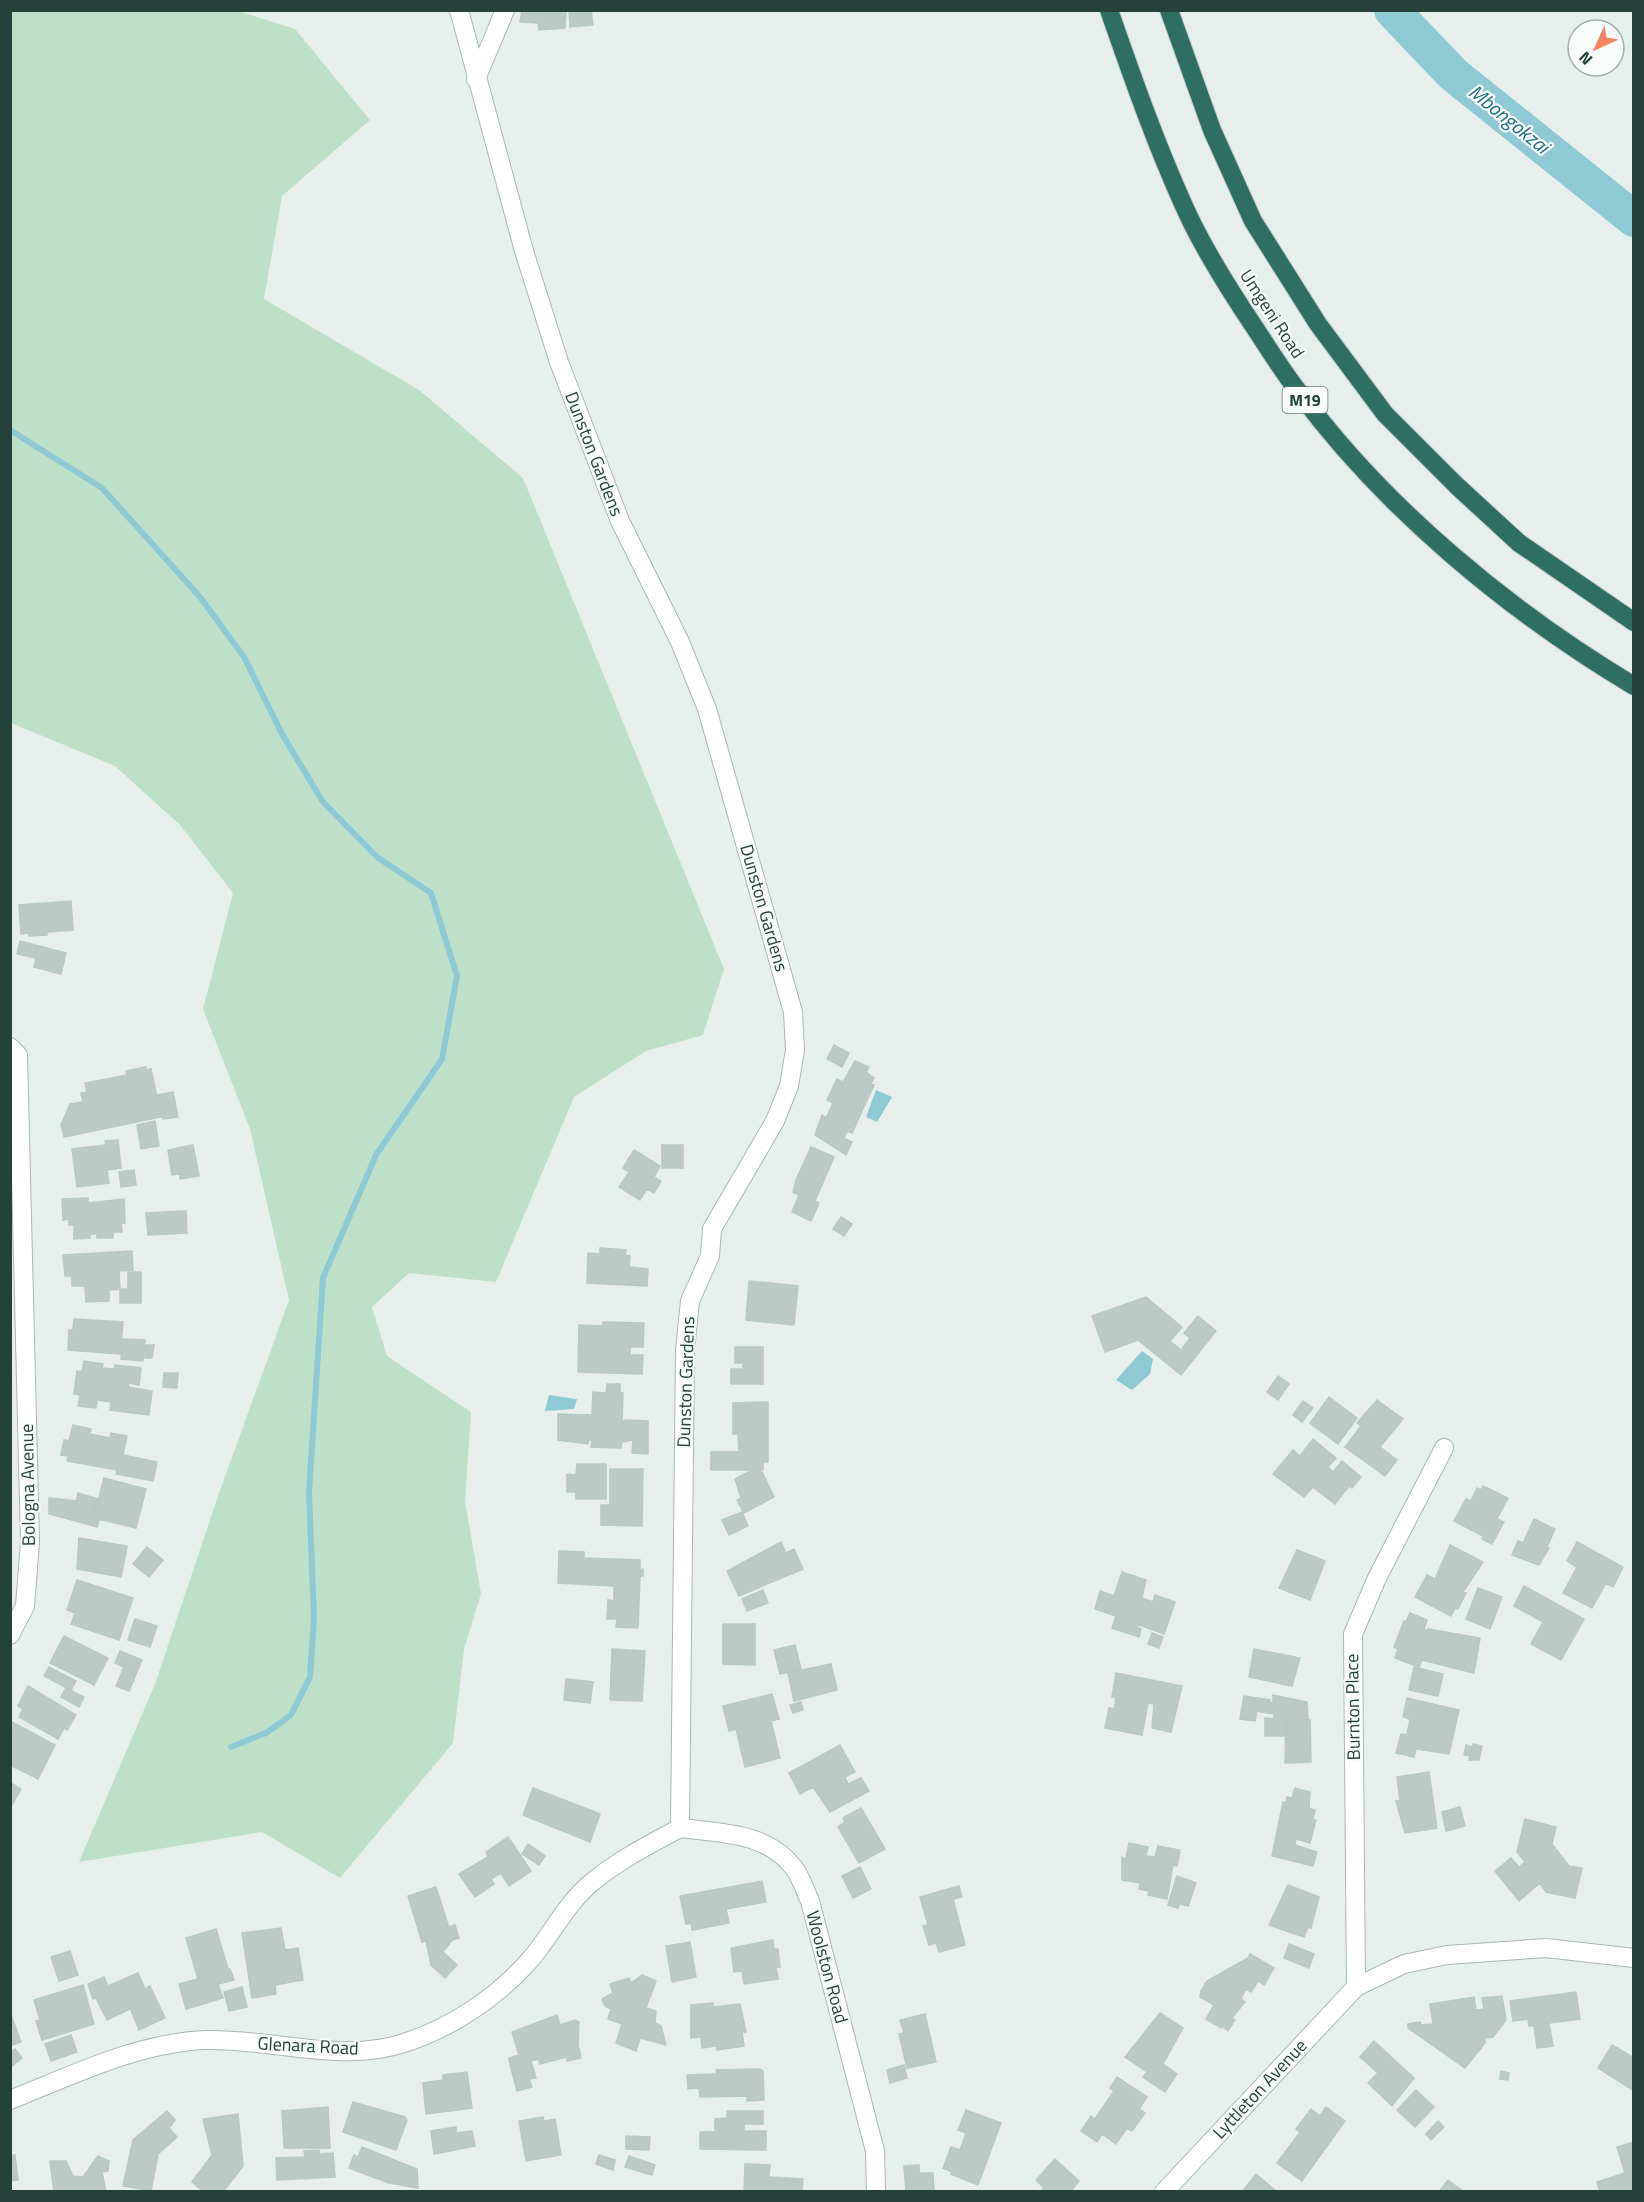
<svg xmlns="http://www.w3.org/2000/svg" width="1644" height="2202" viewBox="0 0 1644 2202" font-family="'Titillium Web',sans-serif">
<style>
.green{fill:#bfe0c8}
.water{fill:#8ec9d4}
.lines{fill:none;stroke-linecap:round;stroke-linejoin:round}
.stream{stroke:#8ec9d4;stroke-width:6}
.river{stroke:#8ec9d4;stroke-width:36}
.building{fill:#bbcac4;stroke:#b8c9c2;stroke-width:1.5}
.minor-casing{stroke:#a8b8b2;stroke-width:20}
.motorway-casing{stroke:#c2cac8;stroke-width:20}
.minor{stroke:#fff;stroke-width:18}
.motorway{stroke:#2f6f62;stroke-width:18}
.labels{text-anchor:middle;stroke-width:4.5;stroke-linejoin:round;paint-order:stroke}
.shield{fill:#f7fbf9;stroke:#637a73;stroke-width:1.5}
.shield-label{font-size:16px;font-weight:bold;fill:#24423a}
.street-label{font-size:18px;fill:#24423a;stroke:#f7fbf9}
.water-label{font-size:20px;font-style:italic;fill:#1c6f80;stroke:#f7fbf9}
</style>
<rect width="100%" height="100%" fill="#e6efeb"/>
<path class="green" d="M10,11h228l57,18 75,91 -88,76 -18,103 155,91 104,88 201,491 -21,66 -57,16 -72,46 -78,185 -87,-9 -37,34 15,49 84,56 -6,89 16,93 -17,55 -11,94 -113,135 -78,-46 -183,30 76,-178 63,-188 71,-196 -39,-171 -47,-120 30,-116 -53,-68 -65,-59 -104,-43z"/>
<path class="water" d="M876,1090l16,7 -15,25 -11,-5z
M1142,1351l11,8 -3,15 -18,16 -16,-10z
M549,1395l28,4 -3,10 -29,2z"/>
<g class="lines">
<path class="stream" d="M10,430l92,58 98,109 44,60 38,77 41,68 54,55 54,36 26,83 -15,83 -66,96 -53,123 -14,214 5,126 -4,59 -19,38 -25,18 -35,14"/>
<path class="river" d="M1392,10l61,64 181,145"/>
</g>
<path class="building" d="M522,10h44l-1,18 -26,2 -1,-7 -18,-1z
M569,10h22l2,15 -23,2z
M71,901l2,29 -26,2v3l-18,1v-3l-8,1 -2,-29z
M20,941l46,12 -5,21 -27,-7 2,-9 -19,-4z
M834,1045l15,8 -7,14 -15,-8z
M855,1061l14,6 -3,5 8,6 -3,6 3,1 -22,48 -5,-2 -3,7 8,4 -6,13 -31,-20 7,-20 4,3 7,-15 -6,-3 10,-21 6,3z
M146,1067v3l5,-1 10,48 -97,20 -3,-12 9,-21 13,-2 -2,-9 6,-1 -2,-9 42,-8 -1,-4z
M173,1092l5,25 -15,2 -7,-24z
M155,1121l4,25 -18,3 -4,-24z
M118,1140l3,28 -14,2 2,13 -32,4 -5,-38 34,-4 -1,-4z
M193,1145l6,31 -19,3v-5l-8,1 -4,-25z
M662,1145h21v23h-21z
M811,1147l23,10 -19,44 4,2 -8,18 -19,-9 7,-17 -6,-3 3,-12z
M634,1150l26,16 -6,11 7,4 -7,12 -7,-4 -7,11 -21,-13 10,-15 -6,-4z
M134,1170l2,15 -15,2 -2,-15z
M88,1198v5l36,-4 1,24h-4l1,9h-9v6h-16v-4h-7v4l-16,1v-14h-5v-6l-6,1 -1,-21z
M186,1211l1,22 -39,2 -2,-22z
M841,1217l11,7 -8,12 -11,-7z
M600,1248l26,2 -1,5 5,1 -1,11 19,2 -1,17 -60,-3 1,-30 12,1z
M132,1251l1,19 -14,1 1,18 -11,1v11l-23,1 -1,-16h-13v-10h-7l-2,-21z
M128,1272h13v31h-21v-14h8z
M749,1281l49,5 -4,39 -48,-5z
M1146,1297l36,30 -12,14 11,9 9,-12 -6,-5 14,-17 18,15 -35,44 -43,-35 -33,12 -13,-36z
M74,1319l49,3 -3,32 -52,-4 1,-20h4z
M603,1322l41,1 -1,24h-13v8h13l-1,19 -64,-2 1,-47 24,1z
M123,1339l22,1 -2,21 -22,-2z
M146,1345h8l-2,13h-7z
M735,1347h28v37h-32v-15h12v-6h-8z
M84,1361l19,3 -1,4 12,1 1,-4 26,3 -2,17 -10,-2 -1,4 24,4 -3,24 -39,-5 1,-8 -14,-2 -1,8 -18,-2 2,-11 -6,-1 3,-23 5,1z
M164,1373h14l-1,15 -14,-1z
M1278,1376l11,8 -11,16 -11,-8z
M607,1384h13v9h3l-1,30 3,-3 23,1v33l-16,-1 1,-13 -11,2 -1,6 -30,-1 1,-7h-4v4l-30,-4v-26l34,1 1,-23 13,1z
M1329,1397l28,21 -19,26 -28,-21z
M1377,1400l26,19 -23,28 17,13 -12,16 -40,-29 16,-21 -4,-3z
M1303,1401l10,7 -11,14 -9,-7z
M768,1402v60h-5v8h-52v-18h28l-1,-18h-5v-31z
M73,1425l18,4 -1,5 20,4 1,-5 16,3 -4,19 34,7 -4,19 -37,-7 1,-4 -50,-9 1,-5 -7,-1 3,-15 5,1z
M1313,1439l23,19 -8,9 5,5 9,-11 19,16 -9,11 -3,-2 -14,18 -22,-17 -9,10 -31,-23 20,-24 7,6z
M577,1464h29v35h-30v-7h-9v-18l9,1z
M610,1469h33l-1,57 -41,-1v-20h9z
M750,1471l12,1 12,25 -30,16 -7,-13 4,-2 -6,-19z
M104,1478l42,11 -10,39 -42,-10z
M1483,1486l25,12 -11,21 7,3 -12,22 -10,-5 1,-3 -29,-15 12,-22 5,2 6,-13 4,2z
M78,1493l20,6 -6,19 7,2 -2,7 -25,-7z
M49,1498l27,3 -4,19 -23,-6z
M742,1512l6,14 -19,9 -7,-15z
M1534,1519l21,10 -8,18 2,1 -10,17 -27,-10 6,-14 5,2z
M79,1538l48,8 -6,31 -44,-8z
M781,1542l5,11 8,-4 9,20 -64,27 -12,-25z
M1577,1542l46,25 -10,20 -7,-4 -14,25 -29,-15 14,-26 -10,-6z
M1450,1545l33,17 -20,30 3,1 -8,16 -3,-1 -4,8 -36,-19 12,-22 8,4z
M147,1547l16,13 -14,17 -16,-13z
M1297,1550l28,11 -15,39 -31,-12z
M559,1551l25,1v6l56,2v10l3,-1v7h-3l-2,52 -22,-1 1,-8h-10l1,-19 6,1v-15l-56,-3z
M1122,1572l24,8 -4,18 11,4 2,-7 20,7 -11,32 -27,-10v3l4,2 -2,8 -27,-9 4,-12 -21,-7 5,-18 14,5z
M77,1580l56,18 -14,42 -48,-16 4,-11 -8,-3z
M1524,1586l60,33 -23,41 -30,-16 12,-22 -29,-16z
M1478,1588l24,9 -12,32 -24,-10z
M763,1590l5,13 -21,8 -5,-12z
M1410,1613l17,7 -3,9 4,2v-2l52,9 -6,35 -52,-13 -3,7 -24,-9 3,-9 -4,-2 10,-26 2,1z
M135,1619l22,7 -7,21 -22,-7z
M723,1624h32v41l-32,-1z
M1152,1633l11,4 -4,11 -11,-4z
M64,1636l44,22 -14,27 -44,-22z
M795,1645l6,24 -21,5 -6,-24z
M612,1649l33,2 -3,50 -32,-1z
M1254,1649l46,9 -8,28 -43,-9z
M120,1651l22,9 -13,31 -13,-5 8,-19 -9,-4z
M831,1664l6,26 -43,11 -6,-28z
M49,1667l27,14 -5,9 -27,-14z
M1414,1667l29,7 -5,22 -29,-6z
M1116,1673l66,13 -11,46 -19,-4 2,-24 -6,-1 -6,32 -37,-7 4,-20 5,1 2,-11 -4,-1z
M566,1679l27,3 -3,21 -26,-3z
M28,1686l48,29 -9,15 -3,-2 -6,11 -39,-22 4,-8 -5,-3z
M66,1688l18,9 -5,10 -18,-10z
M772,1694l7,25 -8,2 9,37 -35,9 -9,-38 -7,2 -6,-25z
M1273,1695l34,7 1,18 -22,1 1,15h-22v-18l9,1v-5l-6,-1 2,-11 3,1z
M1244,1696l26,4 -2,13 -11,-2 -2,10 -15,-2z
M1407,1698l52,12 -10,44 -33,-5 -2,8 -18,-4 5,-19 6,1 3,-16 -7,-2z
M801,1702l2,8 -10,3 -3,-8z
M1310,1720l1,42 -26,1 1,-42z
M12,1722l43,23 -17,34 -28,-14z
M1473,1744l9,2 -3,14h-10l1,-4 -6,-1 2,-10 6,2z
M840,1745l15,27 -10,5 3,7 13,-6 8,13 -39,21 -17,-25 -13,7 -11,-21z
M1429,1772l8,56 -32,5 -9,-32h4l-3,-24z
M11,1783l10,6 -9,16 -2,-1z
M533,1788l67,26 -10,28 -67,-27z
M1295,1788l15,4 -1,16 6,2 -2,9 3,1 -6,23 -14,-4 -1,6 22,7 -4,14 -41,-10 11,-54 3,1 1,-6 5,1z
M1460,1807l5,19 -19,5 -4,-19z
M861,1808l24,41 -26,14 -21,-36 7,-5 -2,-4z
M1525,1819l31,8 -4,17 17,22 13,2 -7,30 -29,-6 -6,-9 -21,18 -24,-30 16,-13 8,9 6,-5 -8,-10z
M508,1837l23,34 -22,15 -8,-13 -10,6 3,5 -19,13 -16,-23 29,-17 -2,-5z
M1129,1843l19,4 -2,9 9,1 3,-11 22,4 -3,16 -4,-1 -6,34 -19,-4 1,-4 -10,-2 1,-6 -18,-3v-23l4,2z
M528,1844l17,12 -6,9 -17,-11z
M860,1867l11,22 -18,9 -11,-22z
M1177,1876l19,7 -8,23 -8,-2 -2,4 -10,-3z
M762,1881l4,21 -40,7 3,14 -37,7 -1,-7 -5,1 -6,-28z
M1288,1885l31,12 -8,31 -3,-1 -4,10 -35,-12z
M959,1886l3,11 -9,2 12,46 -26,7 -3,-9 -7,2 -6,-19 5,-1 -8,-28z
M436,1887l13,41 -14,4 1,6 -14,4 -14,-46z
M455,1925l4,13 -7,2 -9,12 14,13 -12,13 -14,-13 -5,-24 10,-3 -1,-6z
M281,1928l4,22 13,-2 5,32 -28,5 1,9 -24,4 -10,-65z
M216,1929l12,40h2l4,11 -16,4 5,14 -37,11 -7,-25 19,-5 -12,-41z
M773,1940l1,9h4l2,18h-4l2,12 -34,5 -2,-13 -8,1 -3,-24z
M690,1942l6,35 -24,5 -6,-36z
M1289,1944l25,10 -5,14 -25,-10z
M70,1951l8,24 -19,6 -8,-24z
M1250,1954l24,14 -10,17 -6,-4 -7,11 -5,-3 -5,10 4,3 -13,16 3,2 -7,11 -6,-5 -1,2 -15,-9 8,-14 -14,-8 1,-6 6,-10 41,-23z
M138,1973l7,16 5,-3 15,32 -26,12 -8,-20 9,-6 -33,16 -11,-22 -3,1 -5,-15 16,-7 4,9z
M642,1975l14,6 -10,27 10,3 -1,12 6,3 5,19 -26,-7 -4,13 -20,-8 6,-19 -14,-5 3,-10 -6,-3 -3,-7 11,-6 -3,-9 19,-6 2,5z
M83,1985l11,39 -52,16 -6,-19 4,-1 -6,-20z
M242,1987l5,20 -18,4 -5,-19z
M1576,1992l4,27 -31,4 4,23 -16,2 -3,-22h-5l-1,-7 -15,2 -3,-20z
M1502,1996l4,24 -13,17 -8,1v5l-20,25 -57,-40v-4l12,-2 1,3 12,-1 -3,-20 44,-7 2,13 8,-1 -2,-11z
M713,2003v4l27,-3 6,28h-4l2,14 -27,4v-4l-15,2 -1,-11 -10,1v-33z
M10,2012l11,30 -11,4z
M1160,2013l23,15 -20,36 14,10 -12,18 -22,-15 4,-5 -22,-15z
M925,2014l11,48 -29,6 -8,-34 5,-1 -4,-13z
M557,2015l3,10 15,-5 4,2 -1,23 3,13 -14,3 -1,-4 -26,7 -2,-5 -7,2 5,17 -7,1 3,8 -15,4 -7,-27 -1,-6 10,-3 -7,-23z
M71,2035l6,17 -26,9 -6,-17z
M1374,2041l40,37 -22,28 -24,-23 10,-10 -18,-16z
M1612,2045l22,13v33l-36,-23z
M15,2049l7,9 -10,8 -2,-14z
M904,2065l3,13 -17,5 -3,-13z
M759,2069l4,2 1,29 -17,1v-5l-47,1 -1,-9 -11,1 -1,-14 30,-1 -1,-4z
M1501,2071l8,2 -1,7 -8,-1z
M467,2072l5,36 -46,6 -3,-31 20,-3v-5z
M1117,2077l30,20 -8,12 6,4 -13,18 -5,-3 -11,16 -14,-10 -5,8 -16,-11 10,-15 4,3 19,-28 -4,-3z
M1416,2090l18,17 -19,20 -18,-17z
M353,2102l52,15 2,3 -11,30 -53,-18z
M328,2107l2,41h-46l-2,-37z
M1326,2107l19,14 -43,60 -25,-18 23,-31 -4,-3 15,-20 9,7z
M966,2110l35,13 -23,62 -27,-11 1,-2 -9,-4 8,-21 9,3 6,-17 -8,-3z
M167,2111l8,9 -6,8 8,9 -19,17 -7,37 -28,-5 10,-46z
M727,2111h36v13h-19v7h22v19l-66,-1v-17h15v-13l12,-1z
M238,2114l5,52 -20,26h-19l-12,-10 20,-27 -9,-36z
M543,2117l1,4 11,-2 6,36 -35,6 -7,-40z
M1438,2121l6,6 -13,13 -5,-6z
M456,2127v6l16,-2 3,15 -41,8 -3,-23z
M626,2136l24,1 -1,13 -23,-1z
M1634,2142v50h-34l-3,-10 28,-9 -8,-26z
M362,2147l55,22 1,19 -29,-5 -40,-15 5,-13 4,2z
M319,2150v4l14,-1 2,24 -58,3 -1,-22 29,-1 -1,-6z
M10,2155h5l3,25 -8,1z
M599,2155l16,5 -2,10 -17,-6z
M98,2156l11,5 -1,10 -6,1 4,20h-52l-4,-31h16l7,15 10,1z
M629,2156l26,9 -3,10 -27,-8z
M1055,2159l24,22 -9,11h-29l3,-4 -8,-8z
M745,2164l25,1 -1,12 34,2 -1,13h-58z
M919,2165v8h14l1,19h-28l-2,-26z
M1256,2174l21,18h-35z
M1448,2180l16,12h-25z"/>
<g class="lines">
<defs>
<path id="minor" d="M459,10l65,241 35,111 61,159 60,121 27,67 86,303 2,38 -6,36 -14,35 -63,108 -2,27 -20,45 -5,49 -5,478
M476,79l29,-69
M10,1047l8,8 12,487 -5,64 -15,29
M680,1828c40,5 87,4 114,40 7,9 11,23 16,33l65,250 1,41
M1356,1987l-3,-353 24,-56 67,-130
M10,2100c63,-25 127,-57 195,-60 65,-2 136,24 199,3 47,-15 92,-45 125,-82 22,-25 36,-56 62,-78 26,-22 59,-39 89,-55
M1164,2192l192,-205 48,-23 43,-9 99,-7 88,10"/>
<path id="motorway" d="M1109,10c23,66 46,132 75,196 19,43 46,85 73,125 13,20 26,41 41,60 86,117 212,221 336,295
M1169,10l43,120 41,91 65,103 67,90 72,72 62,57 115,79"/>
</defs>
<use href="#minor" class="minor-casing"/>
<use href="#motorway" class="motorway-casing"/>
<use href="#minor" class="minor"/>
<use href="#motorway" class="motorway"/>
</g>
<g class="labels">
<rect class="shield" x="1282.5" y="387" width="45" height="26" rx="4.5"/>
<g class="shield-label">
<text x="1305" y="406">M19</text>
</g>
<g class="street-label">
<text transform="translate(1272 314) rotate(57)" y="6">Umgeni Road</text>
<text transform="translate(594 454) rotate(69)" y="6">Dunston Gardens</text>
<text transform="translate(764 908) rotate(74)" y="6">Dunston Gardens</text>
<text transform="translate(686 1382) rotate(-88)" y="6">Dunston Gardens</text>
<text transform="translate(28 1485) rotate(-91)" y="6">Bologna Avenue</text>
<text transform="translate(1353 1707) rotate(-91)" y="6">Burnton Place</text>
<text transform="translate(827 1967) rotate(75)" y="6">Woolston Road</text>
<text transform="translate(308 2046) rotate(3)" y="6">Glenara Road</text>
<text transform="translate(1260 2089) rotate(-47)" y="6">Lyttleton Avenue</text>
</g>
<g class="water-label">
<text transform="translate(1509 119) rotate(39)" y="7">Mbongokzai</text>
</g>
</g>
<rect width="1644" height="2202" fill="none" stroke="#24423a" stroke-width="24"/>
<g transform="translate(1596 48) rotate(225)"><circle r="28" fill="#f7fbf9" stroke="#a3b1ad" stroke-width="1.5"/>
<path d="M0-4.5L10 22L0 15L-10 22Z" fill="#f4845f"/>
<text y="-9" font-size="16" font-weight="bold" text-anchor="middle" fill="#24423a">N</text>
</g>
</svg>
